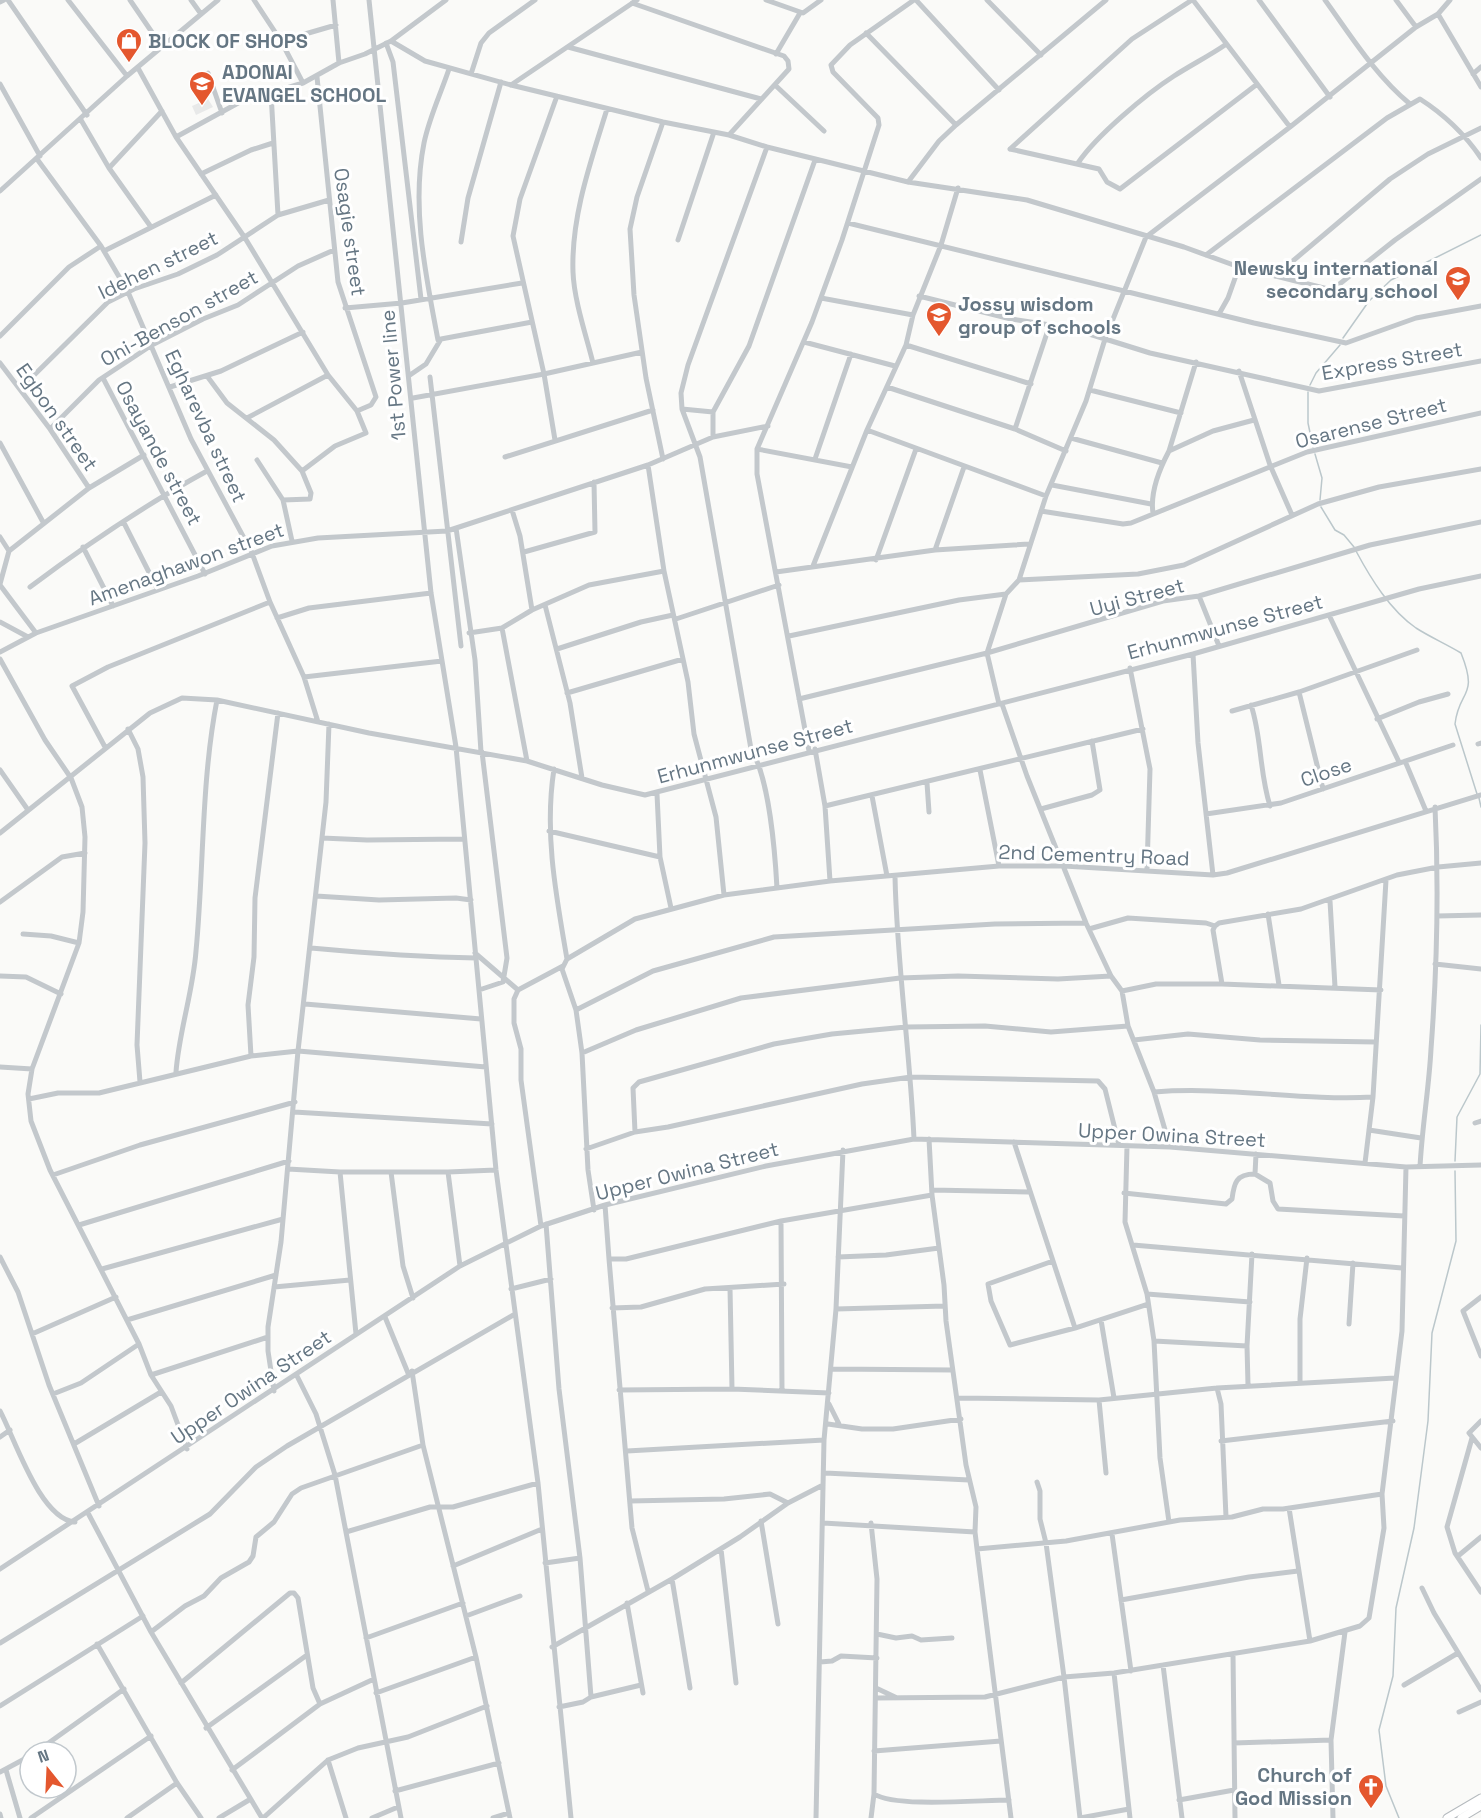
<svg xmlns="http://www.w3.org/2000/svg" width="1481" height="1818" viewBox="0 0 1481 1818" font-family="'Space Grotesk',sans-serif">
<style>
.built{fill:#e8e9e9}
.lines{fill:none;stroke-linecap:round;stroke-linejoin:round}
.stream{stroke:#bbc7cb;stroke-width:1.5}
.major-casing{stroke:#b5babe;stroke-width:9}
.minor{stroke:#c3c8cc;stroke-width:5}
.major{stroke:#fff;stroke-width:7}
.labels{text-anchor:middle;stroke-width:6;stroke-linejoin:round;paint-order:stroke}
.poi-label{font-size:20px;font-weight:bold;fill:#657683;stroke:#fff;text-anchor:start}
.street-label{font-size:20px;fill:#657683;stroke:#fff}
</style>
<rect width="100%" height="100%" fill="#fafaf8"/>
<path class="built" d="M208,99l5,8 -17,8 -4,-9z"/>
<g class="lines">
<path class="stream" d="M1343,338l26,-37 22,-21 90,-45
M1310,385l6,-12 24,-28
M1308,392v31l5,24
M1315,454l7,24 -2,22
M1321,507l14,23 9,5 10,12
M1356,551c15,28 34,59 60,77 14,9 30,16 45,25 18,45 -2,36 -6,71l22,70
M1479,798l2,9
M1455,1161l2,-44 23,-43 1,-49
M1399,1818l-13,-32 -7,-56 14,-54 3,-68 18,-80 14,-107 4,-88 24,-92 -1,-70"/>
<defs>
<path id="major" d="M1447,1818l34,-20
M1461,1818l20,-12"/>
</defs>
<use href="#major" class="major-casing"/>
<path class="minor" d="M8,0l79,115
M68,0l59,76
M130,0l32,47
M191,0l10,14
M254,0l27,41 22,42
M333,0l6,63
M369,0l62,593 25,154 40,423 42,313 33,335
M766,0l37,13 18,-13
M916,0l83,90
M987,0l54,55
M1259,0l71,97
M1325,0c26,36 50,75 85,104
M1396,0l20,27 22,-13 12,-14
M0,2l4,-2
M632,3l152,53 4,5 1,8 -60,66
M1438,14l43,73
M866,33l90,92
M281,41l55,-16
M391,41l34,20 86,24 152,37 66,13 38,12 141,35 119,18 157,47 55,20 93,23 63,-50 86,-61
M386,43l7,19 28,237
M568,47l193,52
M776,54l24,-41
M138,68l38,69 69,101 83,137 29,36 9,22 -31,13 -33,25 -28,-31 -47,-37 -20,-27
M208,73l14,40
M471,74l10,-31 8,-10 46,-33
M1473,74l8,-7
M317,77l21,205 38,115 -5,8 -14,6
M0,84l40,72
M511,85l126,-85
M775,85l49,46
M271,93l7,122
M81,120l28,48 42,59
M663,122l-26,75 -7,32 4,66 12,83 17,81
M1290,127l126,-100
M176,137l64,-35 63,-19 36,-20 26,-9 26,-13 55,-41
M767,147l-79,218 -7,28 1,16 18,48 51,292c18,29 24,103 26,139
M1010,149l89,20 8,13 13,7 136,-104
M1010,149l122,-110 60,-39
M37,159l64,87 27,46 63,147 61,114 18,49 34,75 14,45
M1078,163c18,-27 68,-69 96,-87 17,-11 35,-20 51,-31
M109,168l53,-57
M201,174l50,-24 22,-7
M908,182l31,-41 17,-16 150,-125
M0,191l127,-115 91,-76
M848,223l406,100 92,20 70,-25 65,-12
M678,240l36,-108
M461,242l7,-44 33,-116
M104,251l112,-56
M1206,255l181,-137 33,-19c25,16 44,34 61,59
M1275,276l115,-97 38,-25 53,-26
M919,296l92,23 59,9 80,25 169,38 162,-30
M821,298l92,17
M345,308l57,-5 120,-20
M1219,314l9,-16 11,-31
M0,336l69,-69 32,-21
M438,340c-12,-64 -27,-132 -14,-197 5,-25 17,-50 25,-74
M804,342l91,24
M906,345l125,39
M0,363l50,66 39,59
M593,363c-7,-28 -19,-63 -20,-91 -2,-56 18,-111 34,-163
M1239,371l31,94 22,50
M410,375l16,-11 15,-25 91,-17
M430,377l31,269
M103,378l102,196
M170,387l51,-16 82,-39
M887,387l128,42 51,22
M21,388l87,-86 26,-13 44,-15 39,-19 61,-40 51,-15
M1090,390l91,23
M413,398l131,-24 98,-22
M682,409l31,3
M247,418l81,-43
M50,429l49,-49 53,-35 51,-26 35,-14 60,-39 36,-16
M1015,429l35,-105
M867,430l179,66
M713,437v-25l36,-66 66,-186
M1071,438l91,25
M555,440l-11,-66 -31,-138 7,-37 37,-103
M0,443l43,79
M757,449l95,18
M1169,451l44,-20 41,-11
M505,457l148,-47
M815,459l36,-105
M257,460l26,40 9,41
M648,465l16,106 24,111 6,52 22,83 8,78
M1052,485l99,19
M283,500l27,-1 1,-6 -9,-22
M512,510l8,26 12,74
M1041,511l82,13 8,-1 176,-71 174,-39
M1153,513c-3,-20 7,-45 16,-62l27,-89
M124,523l34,67
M456,528l19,132 6,92
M0,537l9,14
M83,547l30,59
M935,550l29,-83
M524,552l71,-20 -1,-50
M876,560l40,-111
M813,566l54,-136 39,-85 7,-30 28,-70 17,-57
M776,572l159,-22 94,-6
M1019,580l119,-6 46,-9 134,-61 61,-17 102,-18
M0,584l9,-33 80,-63 55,-33
M0,585l36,48
M30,587c56,-42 115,-82 177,-116
M1199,596l20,50
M545,605l25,98 12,75
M1329,615l70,147
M277,618l32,-10 122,-15
M676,619l103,-34
M0,622l28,15
M469,633l33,-5
M789,636l170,-36 47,-6
M557,649l84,-27 32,-7
M0,652l36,-19 162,-57 74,-30 46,-8 129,-7 201,-66 65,-28 55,-11
M1193,654l5,89 15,132
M0,659l45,81 26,38 11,29 3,30 -2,75 -4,31 -47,126 -4,25 3,27 19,49 89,174 12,31 20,31 16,43
M1130,668l20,101 -3,100
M304,677l138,-16
M1299,692l24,97
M567,693l116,-34
M799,699l188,-46 176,-52 36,-5 171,-51 111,-23
M999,704l-12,-51 19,-59 13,-14 27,-84 40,-95 19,-62 41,-102 144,-110 -97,-127
M1002,704l25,72 59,147 25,53 11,15 6,35 26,66 16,55
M1251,705c11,33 8,66 19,101
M1232,711l67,-19 118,-42
M1377,719l42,-17 29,-8
M128,729l10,20 5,28 2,66 -8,202 3,37
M1478,744l3,-1
M105,747l-33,-61 36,-19 162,-65
M815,749l10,57 5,75
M809,751l-52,-277v-25l55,-127 30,-82 37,-115 -1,-7 -45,-46 -2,-7 19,-20 64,-45
M527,761l-25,-133 30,-18 57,-25 75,-14
M1405,761l21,50
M554,769c-10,64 2,126 13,190l-5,10 14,41 6,43 6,117 6,40
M0,770l28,40
M980,770l19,96
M927,783l2,29
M657,794l3,63 11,51
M872,796l15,80
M825,806l318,-77
M1041,809l51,-14 8,-5 -8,-49
M1206,814l75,-11 172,-58
M549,831l111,26
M0,833l150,-120 32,-15 35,2 152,33 158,28 75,24 43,10 548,-141 226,-65 62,-13
M322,838l45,2 96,-1
M895,877c2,88 15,174 19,262
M316,896l63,4 77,-2 15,2
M1330,901l5,86
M0,902l62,-45 23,-4
M1268,914l11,71
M1437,916l44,-1
M1089,929l39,-11 78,5 9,3 4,-3 82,-14 96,-34 41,-8 43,-4
M23,934l28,2 28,7
M311,948c55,5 109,9 165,10
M475,953l43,37
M567,959l68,-40 89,-24 106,-14 169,-15h65l149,9 14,-2 254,-78
M1435,964l46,5
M0,976l26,1 35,17
M1222,984l159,6
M479,990l24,-8 4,-24 -25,-206
M1122,991l34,-7h66l-9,-54 2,-4
M305,1004l176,15
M576,1010l77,-39 121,-34 221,-13 91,-1
M1134,1040l54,-6 72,6 116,2
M582,1053l54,-23 105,-32 159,-20 58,-2 100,3 53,-3
M251,1056l-3,-51 6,-48 1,-59 23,-185
M0,1067l32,2
M176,1072c3,-41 17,-80 20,-121 8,-83 5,-169 21,-251
M1154,1092c73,-6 146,9 219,5
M29,1099l29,-6h41l152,-37 47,-5 188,16
M294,1112l198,12
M1475,1123l6,-2
M1369,1130l52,8
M635,1132l-2,-44 6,-6 135,-38 58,-10 74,-7 79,-1 66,6 77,-6
M929,1139l3,56 12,90 2,36 20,144 10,42 -1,25
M1014,1142l61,186
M1127,1146l-2,76 22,72 7,47 6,117 9,64
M586,1149l49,-17 33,-5 194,-43 49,-7 187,4 7,8 14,56
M1365,1163l8,-66 13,-217
M1420,1167c2,-40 9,-79 11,-118 6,-80 8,-161 4,-242
M288,1169l52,3h108l12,94
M340,1172l16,162
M391,1172l12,94 10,32
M448,1172l48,-2
M1255,1174l1,-20
M53,1175l87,-30 155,-43
M932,1190l97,2
M1124,1193l102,11 6,-5c2,-16 4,-25 23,-25l15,9 3,18 5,8 126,7
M605,1205l4,54h17l155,-38 151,-26
M781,1221l1,170
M79,1225l210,-64
M541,1226l-20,-146v-31l-7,-26v-24l4,-9 45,-24
M1133,1245l269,23
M0,1257l18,35 31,93 50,121
M838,1257l48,-2 53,-7
M609,1259l23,269 16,63
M1053,1261l-65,23 3,17 19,44 65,-17 73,-24
M102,1269l181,-50
M274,1287l76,-7
M730,1288l2,101
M511,1289l40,-10
M1147,1294l103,8
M1481,1297l-18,14 18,45
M612,1308l29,-1 64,-18 79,-5
M836,1309l109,-3
M385,1317l23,56
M127,1320l149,-45
M1101,1320l13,78
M1349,1324l4,-61
M32,1334l84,-37
M1154,1341l93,5
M831,1369l122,1
M412,1371l11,74 53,212 34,161
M151,1375l117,-38
M297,1376l19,38 19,61 66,343
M1300,1382v-63l7,-61
M1248,1385l-1,-39 5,-92
M1217,1388l4,16 5,113
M619,1390l113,-1 97,4
M274,1391l-6,-40v-24l13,-85 17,-191 28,-249 3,-78
M53,1394l28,-11 58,-39
M958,1398l141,2 7,73
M1099,1400l118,-12 178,-10
M829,1404l10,20
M0,1411c15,28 40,108 75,111
M1481,1421l-12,12 12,15
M828,1424l34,5h31l68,-10
M0,1437l10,-7
M1472,1438l-25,89 8,26 26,39
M1221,1441l172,-20
M74,1444l87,-52
M627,1451l197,-11
M825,1473l144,7
M1037,1482l3,9v28l6,24 18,134 16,141
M630,1501l94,-2 46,-5 18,9
M1289,1508l21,133
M88,1513l63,119 111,186
M761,1521l17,103
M823,1523l152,9 2,17 89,-8 114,-21 52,-3 31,-8h20l99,-15
M871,1523l6,56 -3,215c22,14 106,6 135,6
M346,1532l84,-25h23l85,-24
M1112,1534l19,137
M721,1549l15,134
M977,1549l34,269
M1458,1556l23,-19
M545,1563l35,-5 -21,-169 -13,-165
M453,1566l89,-37
M0,1569l460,-303 81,-40 64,-21 161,-39 148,-27 256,8 236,20 75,-2
M672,1579l18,109
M1422,1588l12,25 47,77
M1121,1600l128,-23 49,-6
M627,1603l16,90
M466,1616l54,-20
M151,1632l34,-26 19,-10 17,-18 28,-16 4,-6 3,-19 18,-15 18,-28 9,-6 122,-43
M877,1634l19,4 16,-2 9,4 31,-2
M366,1638l97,-35
M0,1643l210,-129 46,-47 31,-21 228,-132
M97,1644l80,139 24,35
M552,1647l120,-68 68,-42 48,-34 35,-18
M1233,1654l2,164
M820,1662l12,-1 9,-5 36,2
M1163,1665l19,153
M1114,1673l16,145
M181,1683l109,-90h4l4,5 15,90 7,16
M1404,1685l54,-32
M876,1688l19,9
M376,1693l100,-36
M591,1697l50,-12
M876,1698l109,-1 79,-20 50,-4 196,-32 50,-15 9,-8 15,-90 -2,-34 20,-163 4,-164
M0,1706l143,-90
M559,1707l24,-5 8,-5 -11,-139
M1459,1712l22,-10
M206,1728l101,-73
M1234,1743l97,-3
M874,1751l127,-10
M36,1752l88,-63
M328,1760l18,58
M6,1770l14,48
M232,1770l88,-66 54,-25
M0,1772l30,-16
M395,1791l104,-28
M1179,1800l55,-10
M0,1814l1,4
M31,1818l120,-82
M127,1818l50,-35
M219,1818l30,-18
M263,1818l65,-58 30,-12 50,-11 79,-31
M372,1818l26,-11
M493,1818l16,-5
M816,1818l8,-378 12,-131 7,-159
M871,1818l3,-24
M1080,1818l49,-9
M1333,1818l-2,-78 14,-108"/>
<use href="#major" class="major"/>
</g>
<defs>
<symbol id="shop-pin" viewBox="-11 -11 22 30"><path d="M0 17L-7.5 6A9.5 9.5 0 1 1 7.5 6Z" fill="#e4572e" stroke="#fff"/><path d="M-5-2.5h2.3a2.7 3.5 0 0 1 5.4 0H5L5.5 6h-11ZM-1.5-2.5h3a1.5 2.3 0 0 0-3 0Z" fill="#fff"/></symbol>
<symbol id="school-pin" viewBox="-11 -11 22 30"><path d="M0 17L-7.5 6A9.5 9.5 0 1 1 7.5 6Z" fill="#e4572e" stroke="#fff"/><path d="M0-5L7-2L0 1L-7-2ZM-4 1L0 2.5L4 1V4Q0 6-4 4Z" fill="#fff"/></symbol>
<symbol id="church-pin" viewBox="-11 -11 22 30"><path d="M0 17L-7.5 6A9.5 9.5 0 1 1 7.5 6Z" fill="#e4572e" stroke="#fff"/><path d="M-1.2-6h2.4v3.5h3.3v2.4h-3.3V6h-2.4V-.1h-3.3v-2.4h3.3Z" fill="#fff"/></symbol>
</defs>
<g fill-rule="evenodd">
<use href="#shop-pin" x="114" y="26" width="30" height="40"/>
<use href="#school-pin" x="187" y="69" width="30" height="40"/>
<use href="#school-pin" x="1443" y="264" width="30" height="40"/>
<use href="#school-pin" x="924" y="300" width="30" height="40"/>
<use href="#church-pin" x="1356" y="1772" width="30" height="40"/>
</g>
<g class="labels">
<g class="poi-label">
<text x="148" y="48">BLOCK OF SHOPS</text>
<text x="222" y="79">ADONAI<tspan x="222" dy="23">EVANGEL SCHOOL</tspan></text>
<text x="1438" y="275" text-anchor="end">Newsky international<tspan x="1438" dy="23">secondary school</tspan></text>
<text x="958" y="311">Jossy wisdom<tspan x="958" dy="23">group of schools</tspan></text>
<text x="1352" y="1782" text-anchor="end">Church of<tspan x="1352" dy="23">God Mission</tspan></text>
</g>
<g class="street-label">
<text transform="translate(350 232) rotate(82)" y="7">Osagie street</text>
<text transform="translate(158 265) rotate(-26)" y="7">Idehen street</text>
<text transform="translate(179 318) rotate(-29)" y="7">Oni-Benson street</text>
<text transform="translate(1392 361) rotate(-10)" y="7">Express Street</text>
<text transform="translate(393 375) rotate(-95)" y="7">1st Power line</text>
<text transform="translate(57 417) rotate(55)" y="7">Egbon street</text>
<text transform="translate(1371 423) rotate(-14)" y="7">Osarense Street</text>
<text transform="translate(206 426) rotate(65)" y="7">Egharevba street</text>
<text transform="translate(159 453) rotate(62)" y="7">Osayande street</text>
<text transform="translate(186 564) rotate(-20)" y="7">Amenaghawon street</text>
<text transform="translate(1137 597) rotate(-15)" y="7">Uyi Street</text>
<text transform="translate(1225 627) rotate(-15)" y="7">Erhunmwunse Street</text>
<text transform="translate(755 751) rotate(-15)" y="7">Erhunmwunse Street</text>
<text transform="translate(1326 772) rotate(-19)" y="7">Close</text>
<text transform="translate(1094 855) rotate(2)" y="7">2nd Cementry Road</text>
<text transform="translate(1172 1135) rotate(3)" y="7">Upper Owina Street</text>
<text transform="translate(687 1171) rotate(-14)" y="7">Upper Owina Street</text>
<text transform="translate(251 1387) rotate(-34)" y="7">Upper Owina Street</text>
</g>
</g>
<g transform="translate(48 1770) rotate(342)"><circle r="28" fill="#ffffff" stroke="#c1c8cd" stroke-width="1.5"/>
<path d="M0-4.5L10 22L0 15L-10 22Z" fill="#e4572e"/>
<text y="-9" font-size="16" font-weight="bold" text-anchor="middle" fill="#657683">N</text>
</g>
</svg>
